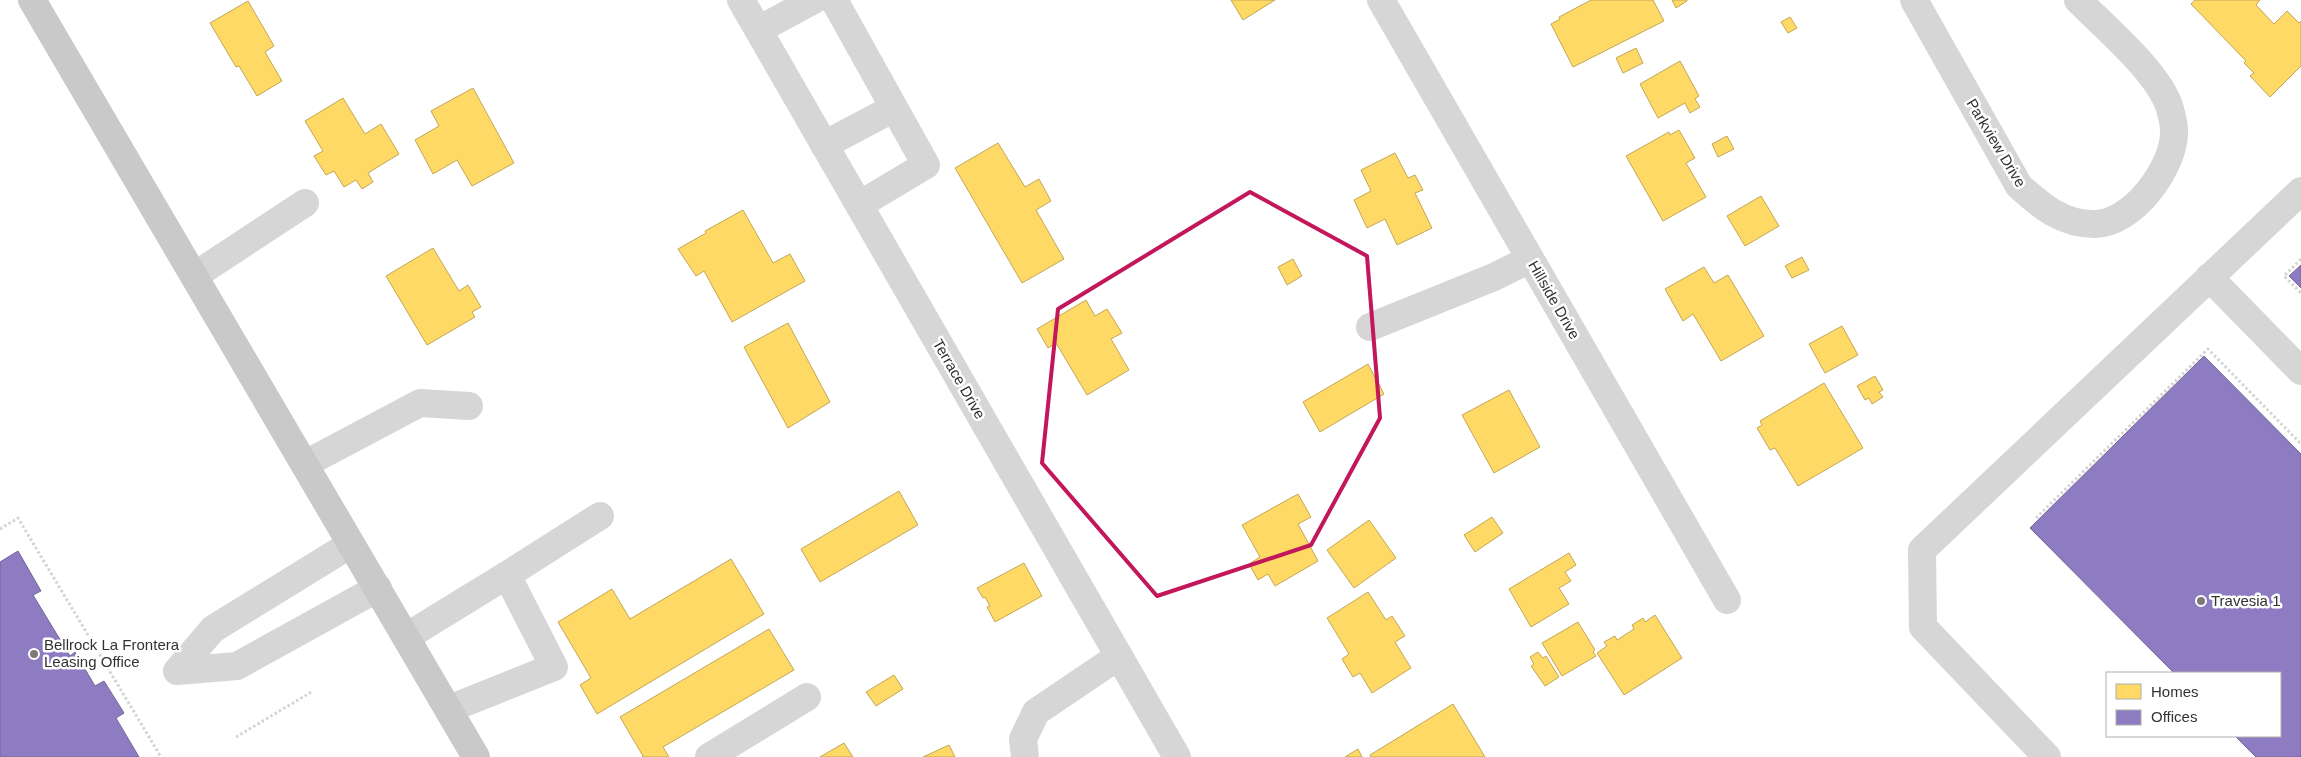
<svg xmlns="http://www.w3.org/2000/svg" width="2301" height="757" viewBox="0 0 2301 757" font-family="Helvetica,sans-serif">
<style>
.homes{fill:#ffd966;stroke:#c2a756}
.offices{fill:#8e7cc3;stroke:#726698}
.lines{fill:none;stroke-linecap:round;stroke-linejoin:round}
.path{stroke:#d4d4d4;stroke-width:3;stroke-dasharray:2.5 2.5;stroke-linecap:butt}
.minor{stroke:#d6d6d6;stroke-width:28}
.major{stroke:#c9c9c9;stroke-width:28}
.marked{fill:none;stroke:#c2185b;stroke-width:4;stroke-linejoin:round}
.poi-dot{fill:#7a7a7a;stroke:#fff;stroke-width:2}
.labels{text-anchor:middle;stroke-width:5;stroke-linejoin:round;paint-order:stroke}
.street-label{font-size:15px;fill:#323232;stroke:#fff}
.poi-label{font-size:15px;fill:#323232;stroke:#fff;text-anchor:start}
</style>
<rect width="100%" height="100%" fill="#fff"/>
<path class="homes" d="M1231,0h44l-32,20z
M1591,0h62l11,21 -91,46 -22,-43 9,-5 -1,-2z
M1672,0h15v1l-11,7z
M2195,0h65l-4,5 18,19 13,-13 12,12 2,-2v45l-31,31 -20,-21 4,-3 -10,-10 2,-2 -55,-57z
M248,1l26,45 -9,6 17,29 -25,15 -18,-30 -3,1 -26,-44z
M1790,17l7,11 -9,5 -7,-11z
M1636,48l7,15 -20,10 -7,-15z
M1680,61l19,35 -4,3 5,8 -10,6 -5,-10 -27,15 -18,-34z
M473,88l41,75 -42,23 -15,-26 -24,14 -18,-34 24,-14 -8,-15z
M343,98l22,36 16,-10 18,30 -31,19 5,9 -11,7 -6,-9 -12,7 -10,-16 -8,4 -12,-19 9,-5 -18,-30z
M1679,130l16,28 -9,5 20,34 -43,24 -37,-65 43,-24 1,3z
M1727,136l7,13 -16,8 -6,-13z
M998,143l27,44 14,-8 12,22 -15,9 28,49 -42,24 -67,-115z
M1395,153l13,25 7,-3 8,15 -8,3 17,35 -35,17 -12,-26 -18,9 -13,-28 17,-9 -10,-21z
M1761,196l18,30 -34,20 -18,-30z
M743,210l30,53 17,-9 15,27 -73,41 -28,-51 -8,5 -18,-27 28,-16 -1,-2z
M433,248l26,43 9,-6 13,22 -9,5 3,5 -48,28 -41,-69z
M1802,257l7,13 -17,8 -7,-12z
M1293,259l9,17 -15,9 -9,-18z
M1704,267l10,16 14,-8 36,61 -43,25 -28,-47 -10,7 -18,-32z
M1086,300l9,16 12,-7 15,24 -11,6 18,31 -42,25 -31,-52 -8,5 -11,-19z
M788,323l42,79 -42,26 -44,-81z
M1842,326l16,29 -33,18 -16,-29z
M1368,364l16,30 -64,38 -17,-30z
M1875,376l8,14 -4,2 4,5 -11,7 -3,-6 -4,2 -8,-14z
M1824,383l39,65 -65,38 -23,-38 -5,2 -13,-22 5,-3 -2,-4z
M1509,390l31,57 -46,26 -32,-58z
M899,491l19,34 -98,57 -19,-33z
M1298,494l13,23 -13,7 20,37 -43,25 -7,-12 -10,6 -9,-16 11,-7 -18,-32z
M1492,517l11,16 -28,19 -11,-17z
M1369,520l27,38 -42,30 -27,-38z
M1569,553l7,12 -11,7 6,9 -12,7 10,16 -38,23 -22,-38z
M731,559l33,55 -167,100 -17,-29 11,-7 -33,-56 54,-33 18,30z
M1024,563l18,33 -47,26 -8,-15 3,-1 -5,-9 -2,1 -6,-10z
M1368,592l18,28 6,-4 13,20 -10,6 16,26 -39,25 -12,-20 -7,4 -11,-18 7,-5 -22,-36z
M1655,615l27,43 -58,37 -27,-42 10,-7 -3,-4 11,-6 2,4 17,-11 -2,-4 11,-7 2,4z
M1578,622l17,28 -2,2 3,4 -34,20 -20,-33z
M769,629l25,41 -131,77 6,10h-27l1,-1 -23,-39z
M1538,652l5,6 3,-2 13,21 -14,9 -14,-20 3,-2 -4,-7z
M894,675l9,14 -27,17 -10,-14z
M1453,704l32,53h-114l-1,-2z
M844,743l9,14h-33z
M949,745l6,12h-32z
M1358,749l4,8h-17z"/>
<path class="offices" d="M2301,265v23l-12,-12z
M2204,356l97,98v303h-45l-21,-21h45v-63h-106l-144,-145z
M18,551l23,40 -8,4 37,61 5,-4 20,34 9,-5 20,32 -8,5 23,39h-139v-195z"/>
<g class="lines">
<path class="path" d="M2301,259l-17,17 17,17
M2036,518l172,-169 93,95
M0,529l18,-11 143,239
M236,737l77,-46"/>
<path class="minor" d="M741,0l436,757
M834,0l92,165 -67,40
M1381,0l346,600
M1914,0l105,186c22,20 43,38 75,38 38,1 81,-57 80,-93 0,-6 -2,-15 -4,-22 -10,-36 -66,-82 -92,-109
M758,30l56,-30
M824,145l70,-37
M194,276l111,-73
M2209,277l92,94
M1370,327l124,-50 36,-18
M305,464l115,-61 49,3
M507,575l93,-59
M406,637l101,-62 47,92 -105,42
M177,671l60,-5 141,-78
M177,671l36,-42 138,-85
M709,757l98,-60
M1025,757l-2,-18 13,-27 83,-56
M2047,757l-124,-130 -1,-77 379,-359"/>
<path class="major" d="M32,0l444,757"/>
</g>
<path class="marked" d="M1250,192l117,64 13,162 -69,127 -154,51 -115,-133 16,-154z"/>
<g class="poi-dot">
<circle cx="2201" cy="601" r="5"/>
<circle cx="34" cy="654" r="5"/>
</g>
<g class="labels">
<g class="street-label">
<text transform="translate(1996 143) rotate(59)" y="5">Parkview Drive</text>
<text transform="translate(1554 300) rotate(60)" y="5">Hillside Drive</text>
<text transform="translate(959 379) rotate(60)" y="5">Terrace Drive</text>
</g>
<g class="poi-label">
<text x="2211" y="606">Travesia 1</text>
<text x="44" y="650">Bellrock La Frontera<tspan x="44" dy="17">Leasing Office</tspan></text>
</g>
</g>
<rect x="2106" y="672" width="175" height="65" fill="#ffffff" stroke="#adadad"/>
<rect x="2116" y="684" width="25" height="15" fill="#ffd966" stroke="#adadad"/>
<text x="2151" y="697" font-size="15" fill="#323232">Homes</text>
<rect x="2116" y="710" width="25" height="15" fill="#8e7cc3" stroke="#adadad"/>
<text x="2151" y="722" font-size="15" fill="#323232">Offices</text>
</svg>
